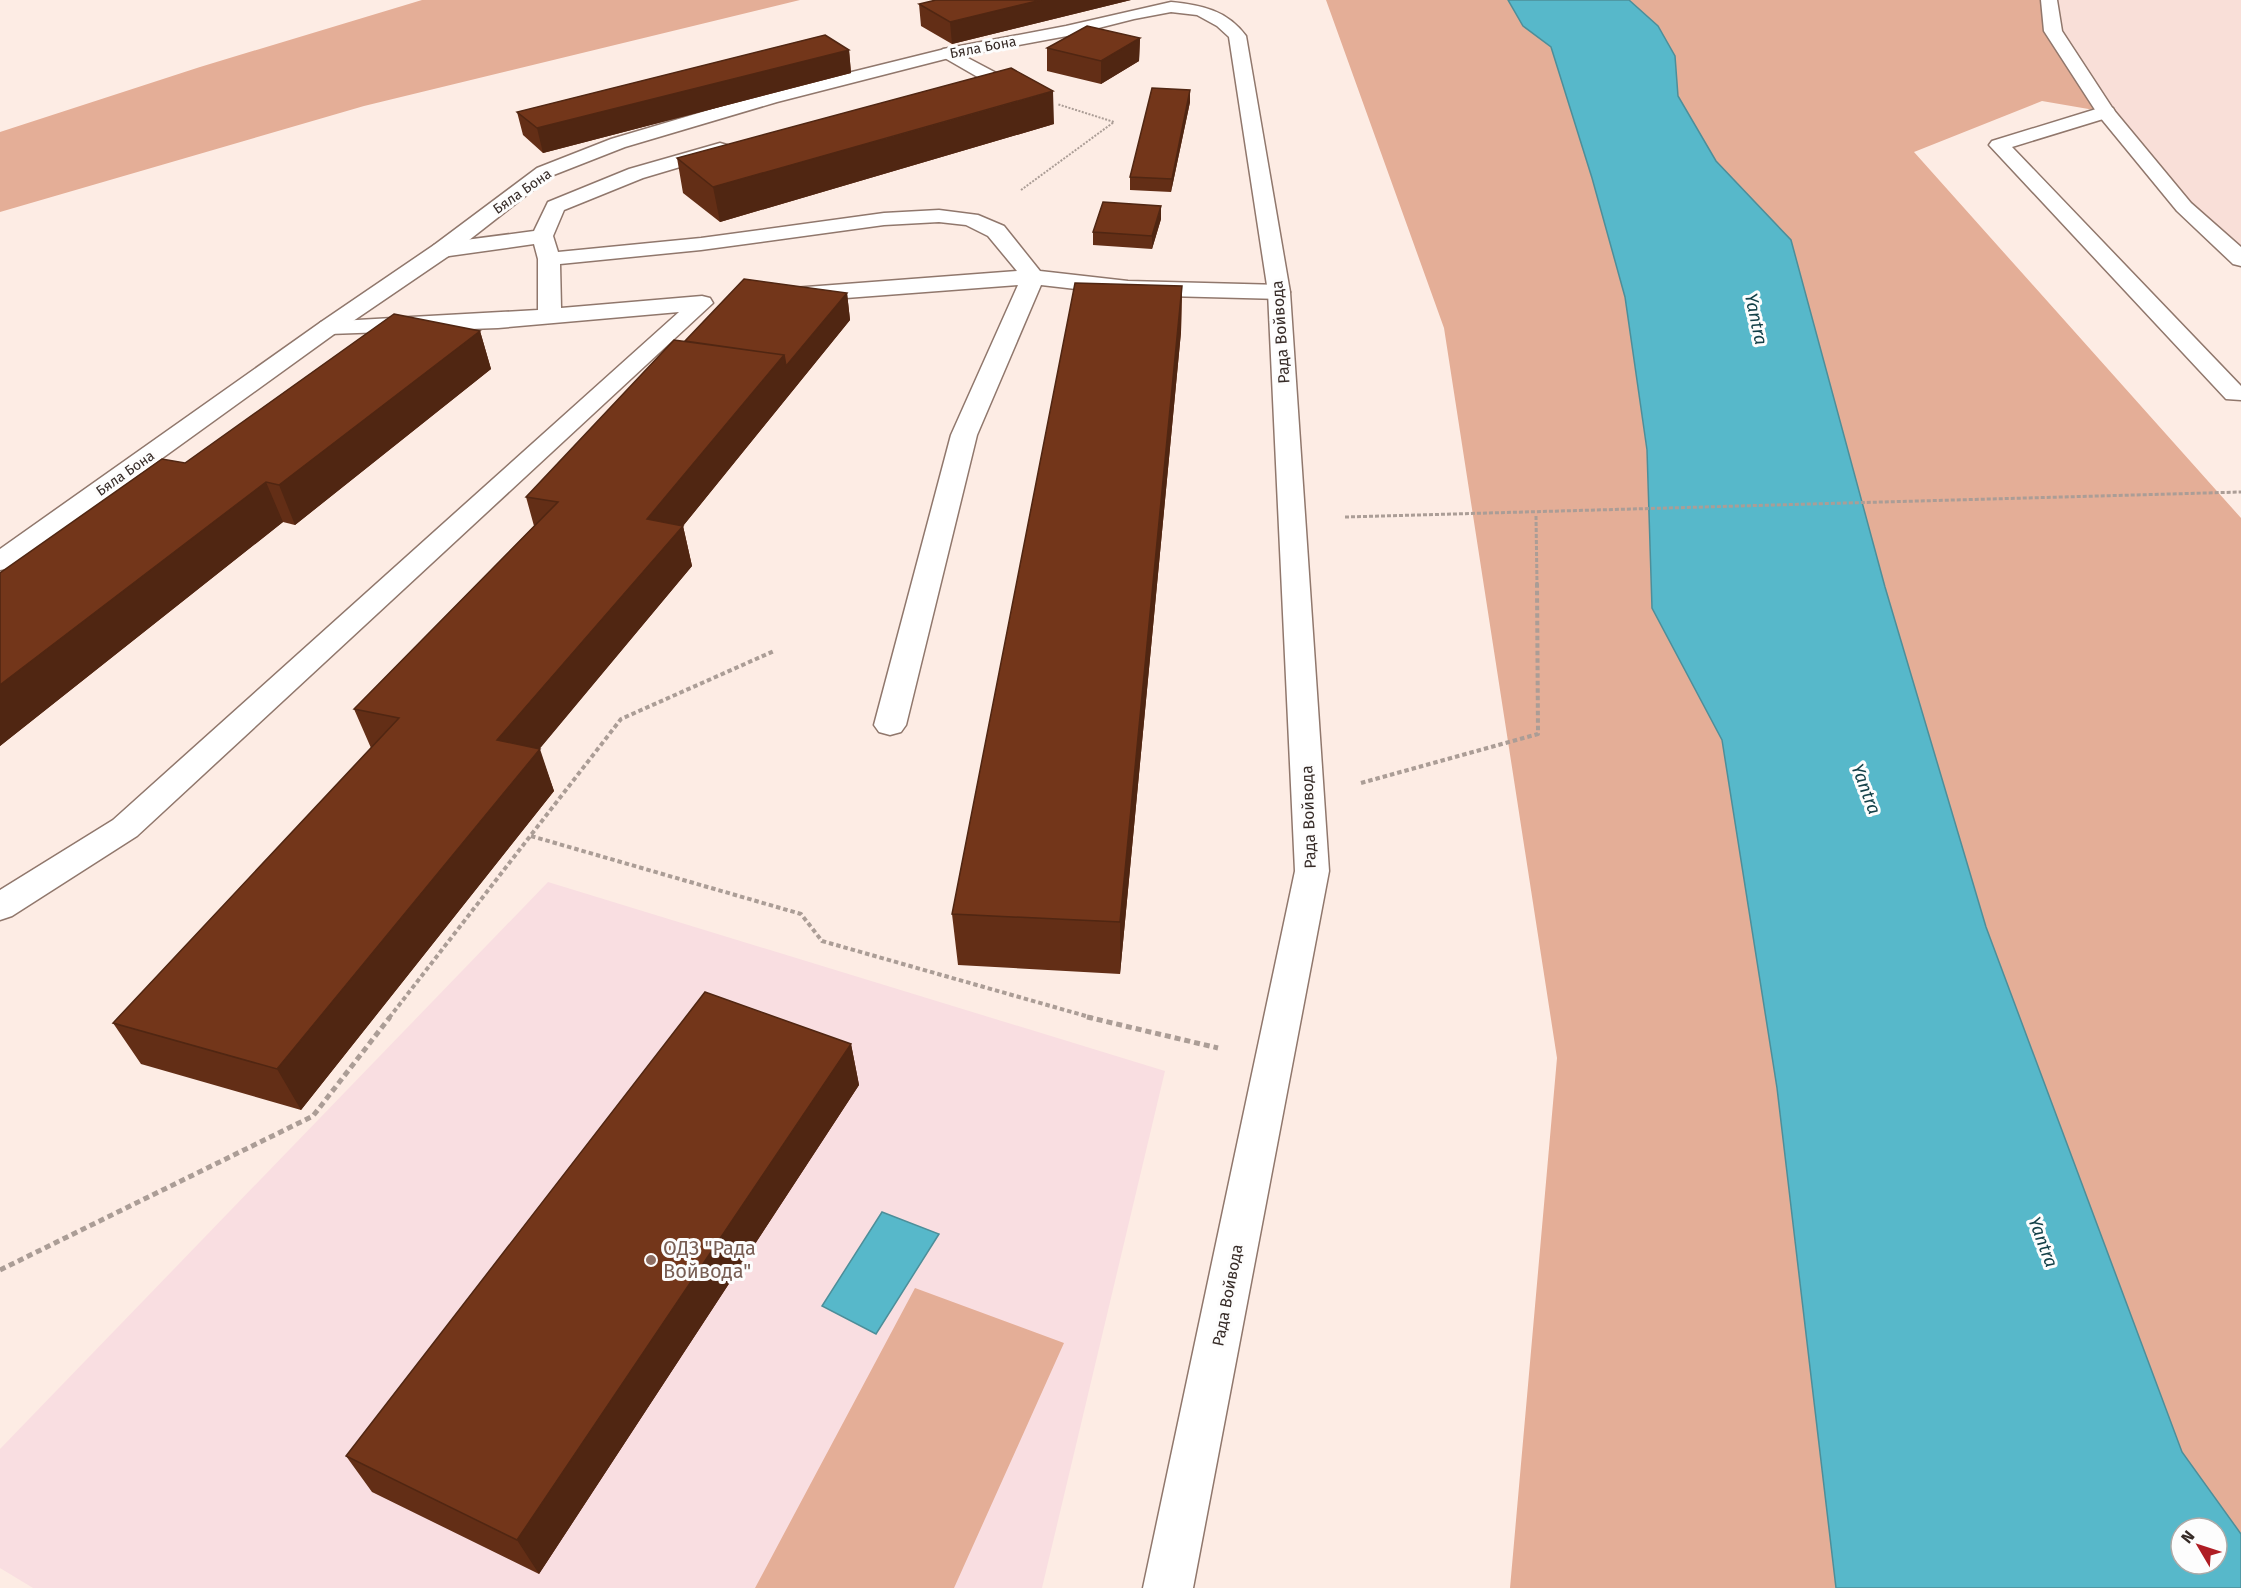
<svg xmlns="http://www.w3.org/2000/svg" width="2241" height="1588" viewBox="0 0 2241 1588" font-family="'Fira Sans',sans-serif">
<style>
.industrial{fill:#f9dfd8}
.education{fill:#f9dee1}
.green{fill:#e4ae97}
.water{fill:#57b8ca;stroke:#4d8e99;stroke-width:1.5;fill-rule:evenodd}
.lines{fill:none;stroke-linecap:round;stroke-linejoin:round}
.service-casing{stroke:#90776c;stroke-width:3}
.minor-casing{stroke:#90776c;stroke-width:3}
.secondary-casing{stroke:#90776c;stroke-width:3}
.path-far3{stroke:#ab9d96;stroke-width:2;stroke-dasharray:2 1.5;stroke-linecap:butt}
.path-far2{stroke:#ab9d96;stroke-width:3;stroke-dasharray:4 2;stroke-linecap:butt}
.path-far1{stroke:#ab9d96;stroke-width:4;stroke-dasharray:4.5 3;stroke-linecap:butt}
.path{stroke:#ab9d96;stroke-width:5;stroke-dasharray:6 4;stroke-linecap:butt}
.service{fill:#fff;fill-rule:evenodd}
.minor{fill:#fff;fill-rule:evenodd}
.secondary{fill:#fff;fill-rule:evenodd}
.wall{fill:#632e16}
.shaded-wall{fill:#502612}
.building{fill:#73361a;stroke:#502612;stroke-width:1.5}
.education-dot{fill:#8d6e63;stroke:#fdfdfd;stroke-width:2}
.labels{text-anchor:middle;stroke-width:6;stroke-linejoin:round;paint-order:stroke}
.far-street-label{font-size:14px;fill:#362b27;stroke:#fdfdfd}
.street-label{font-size:16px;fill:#362b27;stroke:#fdfdfd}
.water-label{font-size:18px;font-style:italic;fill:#134048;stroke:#fdfdfd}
.near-education-label{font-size:20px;fill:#785e54;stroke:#fdfdfd;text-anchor:start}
</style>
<rect width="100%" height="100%" fill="#fdece4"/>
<path class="industrial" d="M2049,0h192v259l-57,-52 -131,-176z"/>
<path class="education" d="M548,882l617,189 -123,517h-1009l-33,-20v-119z"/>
<path class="green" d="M422,0h378l-436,106 -364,106v-80l200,-65z
M1326,0h182l15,26 28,21 41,131 33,119 22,154 5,157 70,132 55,348 59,500h-326l47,-530 -113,-730z
M1629,0h420l4,31 53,81 -64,-11 -128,51 327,366v1016l-59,-82 -196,-525 -101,-340 -94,-346 -75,-80 -38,-65 -3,-40 -17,-30z
M915,1288l149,55 -110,245h-199z"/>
<path class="water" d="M1508,0h121l29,26 17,30 3,40 38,65 75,79 94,347 101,340 196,525 59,82v54h-405l-59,-500 -55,-348 -70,-132 -5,-158 -22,-153 -33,-119 -41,-131 -28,-21zM2181,1528h36v36h-36z
M882,1212l57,22 -63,100 -54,-28z"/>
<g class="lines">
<defs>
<path id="service" d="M949,48l70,37 2,4 -2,4c-10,2 -19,5 -29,3l-2,-4 7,-5 -52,-30 -3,-4 3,-4z
M2106,106l7,2 2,4 -2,4 -101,31 229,239v14l-15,-1 -237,-254 3,-4z
M720,143l7,2 3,4 -3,4 -84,25 -79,32 -11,26 5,16 143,-14 183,-25 55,-3 39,5 26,11 36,45 88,10 151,4 8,2 3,5 -3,5 -8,2 -151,-4 -87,-10 -64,150 -71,290 -5,7 -11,3 -11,-3 -5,-7 77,-290 67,-150 -225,17 -8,-2 -3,-5 3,-5 8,-2 224,-17 -29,-35 -22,-11 -27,-3 -55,3 -183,25 -141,14 1,44 141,-12 8,2 3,5 -576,533 -125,80 -12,4v-30l113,-70 566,-508 -181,16 -169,6 -8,-2 -4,-5 4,-5 217,-12v-51l-4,-15 -92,13 -8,-2 -3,-5 3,-5 8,-2 92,-12 14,-29 81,-33z"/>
<path id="minor" d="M1171,2c30,3 56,8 75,34l44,256 39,579 -136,717h-50l152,-717 -27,-579 -39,-255 -12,-11 -20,-11 -26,-3 -37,7 -67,17 -118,22 -172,44 -152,45 -74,29 -101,79 -113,77 -327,236 -10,2v-21l321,-227 113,-77 103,-77 74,-29 152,-45 186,-46 117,-22z"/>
<path id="secondary" d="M2041,0h16l5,31 51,78 78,94 50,44v19l-8,-2 -56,-53 -78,-95 -55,-85z"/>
</defs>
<use href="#service" class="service-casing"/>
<use href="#minor" class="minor-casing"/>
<use href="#secondary" class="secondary-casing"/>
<path class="path-far3" d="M1021,190l93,-68 -57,-18"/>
<path class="path-far2" d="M1536,516l1,68
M1345,517l896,-25"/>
<path class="path-far1" d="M1361,783l177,-49 -1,-152
M531,836l270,78 21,27 271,77
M389,1018l232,-299 153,-68"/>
<path class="path" d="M1087,1017l131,31
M0,1270l313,-154 77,-99"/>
<use href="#service" class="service"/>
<use href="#minor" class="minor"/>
<use href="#secondary" class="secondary"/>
</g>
<path class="wall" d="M1131,0l-179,44 -31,-18 -2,-22z
M1140,38l-1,23 -38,23 -54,-13v-23z
M849,50l2,23 -308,80 -20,-18 -6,-23z
M1190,90v12l-19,90 -41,-2v-13z
M1054,124l-334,98 -37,-29 -6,-35z
M1161,219l-9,30 -59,-4v-13z
M1182,286l-1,46 -61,642 -162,-9 -6,-51z
M847,293l3,27 -167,206 9,40 -153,183 15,42 -253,319 -160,-46 -28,-41 258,-275 -17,-39 180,-183 -8,-29 159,-156z
M480,331l11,38 -196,156 -12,-3 -283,224v-173z
M851,1044l8,41 -320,489 -167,-82 -26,-36z"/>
<path class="shaded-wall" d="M1041,0h90l-179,44 -2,-22z
M1140,38l-1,23 -38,23v-23z
M849,50l2,23 -308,80 -6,-25z
M1190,90v12l-19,90 1,-13z
M1053,91l1,33 -334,98 -7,-35z
M1161,206v13l-9,30v-13z
M1182,286l-1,46 -61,642v-52z
M847,293l3,27 -167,206 9,40 -180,216 -15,-42 150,-221 137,-164z
M480,331l11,38 -196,156 -16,-40z
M266,482l17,40 -283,224v-61z
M540,749l14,42 -253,319 -24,-41z
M851,1044l8,41 -320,489 -22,-34z"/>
<path class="building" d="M936,0h105l-91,22 -31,-18z
M1087,26l53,12 -39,23 -54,-13z
M825,35l24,15 -312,78 -20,-16z
M1011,68l42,23 -340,96 -36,-29z
M1152,88l38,2 -18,89 -42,-2z
M1103,202l58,4 -9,30 -59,-4z
M744,279l103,14 -61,73 -2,-11 -99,-14z
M1075,283l107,3 -62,636 -168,-8z
M394,314l86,17 -201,154 -13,-3 -266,203v-112l162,-114 23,4z
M674,340l110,15 -137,164 36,7 -186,214 43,9 -263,320 -164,-46 286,-305 -45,-9 204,-207 -32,-5z
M705,992l146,52 -334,496 -171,-84z"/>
<circle class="education-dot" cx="651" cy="1260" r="6"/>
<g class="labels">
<g class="far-street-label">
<text transform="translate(983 47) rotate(-11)" y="5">Бяла Бона</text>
<text transform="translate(522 191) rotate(-35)" y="5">Бяла Бона</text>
<text transform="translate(125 473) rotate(-35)" y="5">Бяла Бона</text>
</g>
<g class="street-label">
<text transform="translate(1280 332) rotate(-94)" y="6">Рада Войвода</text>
<text transform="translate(1308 817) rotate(-92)" y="6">Рада Войвода</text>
<text transform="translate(1227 1295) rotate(-79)" y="6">Рада Войвода</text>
</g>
<g class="water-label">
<text transform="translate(1756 319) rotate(78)" y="6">Yantra</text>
<text transform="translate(1866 789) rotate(69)" y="6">Yantra</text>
<text transform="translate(2043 1242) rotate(69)" y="6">Yantra</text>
</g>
<g class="near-education-label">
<text x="663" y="1255">ОДЗ "Рада<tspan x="663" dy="23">Войвода"</tspan></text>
</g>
</g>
<g transform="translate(2199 1546) rotate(309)"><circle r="28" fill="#fdfdfd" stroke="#ada9a7" stroke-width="1.5"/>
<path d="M0-4.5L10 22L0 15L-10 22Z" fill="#af1d24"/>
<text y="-9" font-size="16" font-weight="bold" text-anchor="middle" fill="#362b27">N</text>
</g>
</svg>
